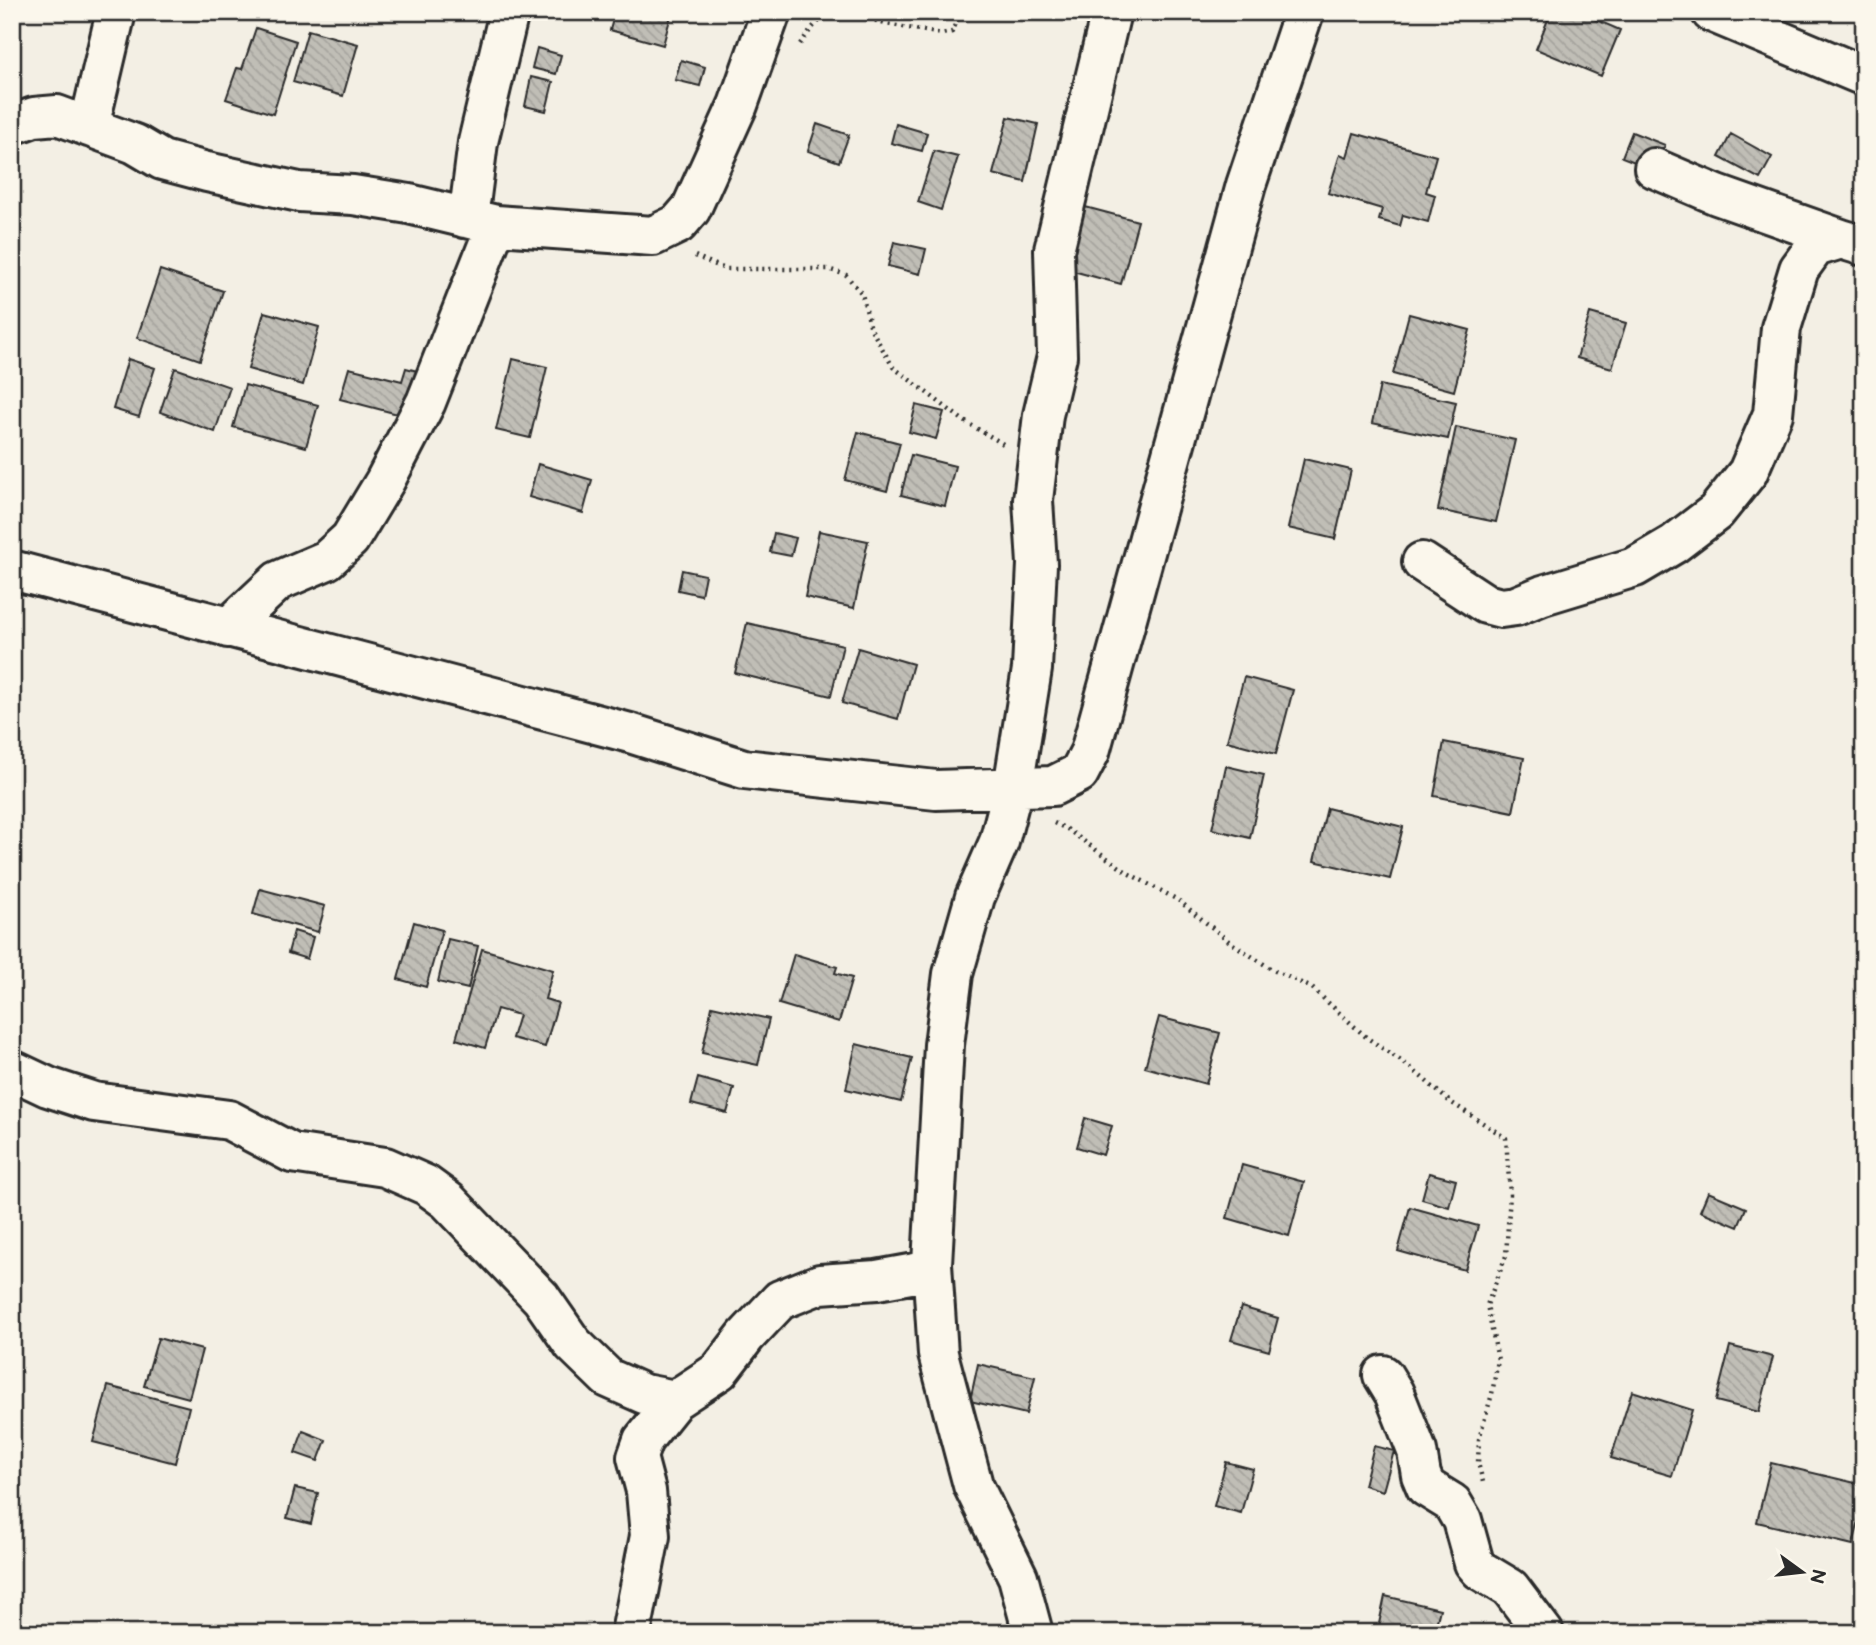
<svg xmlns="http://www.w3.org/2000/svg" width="1876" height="1645" viewBox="0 0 1876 1645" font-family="'Balsamiq Sans',sans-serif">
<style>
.building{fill:url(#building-back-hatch);stroke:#2b2b2b;stroke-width:2}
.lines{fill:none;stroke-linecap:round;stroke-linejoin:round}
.minor-casing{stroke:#2b2b2b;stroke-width:44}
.path{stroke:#2b2b2b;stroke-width:4.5;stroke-dasharray:2 5;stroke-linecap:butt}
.minor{stroke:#fbf7ec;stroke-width:38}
</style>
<defs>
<pattern id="building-back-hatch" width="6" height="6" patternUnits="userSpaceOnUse" patternTransform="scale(1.75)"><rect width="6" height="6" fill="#c0beb6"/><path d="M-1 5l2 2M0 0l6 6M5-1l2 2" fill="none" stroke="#a5a39d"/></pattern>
</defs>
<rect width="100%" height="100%" fill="#f3efe4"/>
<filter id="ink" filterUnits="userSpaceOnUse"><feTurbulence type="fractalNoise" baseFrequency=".0143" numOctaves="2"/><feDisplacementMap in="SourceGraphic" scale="14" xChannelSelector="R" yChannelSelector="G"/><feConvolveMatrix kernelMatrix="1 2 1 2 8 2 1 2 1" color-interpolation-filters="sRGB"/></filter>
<g filter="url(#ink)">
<path class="building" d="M615,12h57l-9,33 -53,-15z
M1064,12h24l-4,9z
M1551,12h27l42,18 -19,46 -65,-27z
M256,28l40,13 -23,73 -47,-15 11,-31 5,1z
M308,30l50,14 -15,52 -50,-14z
M537,48l24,7 -5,19 -24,-6z
M681,60l24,7 -5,19 -25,-6z
M531,77l22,5 -7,29 -21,-5z
M1008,117l30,7 -13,58 -32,-8z
M817,124l32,11 -10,27 -31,-11z
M896,124l31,9 -5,18 -31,-8z
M1632,132l33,13 -10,25 -33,-13z
M1354,133l82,23 -10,36 9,3 -7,27 -25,-7 -3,11 -21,-6 3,-11 -54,-16 12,-39 7,3z
M1731,134l41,23 -12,22 -41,-22z
M934,151l24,6 -17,53 -23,-8z
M1074,204l64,17 -17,63 -63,-17z
M894,242l32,7 -6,25 -32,-8z
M160,270l63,21 -23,69 -63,-22z
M264,312l55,15 -16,58 -55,-16z
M1590,313l36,10 -14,45 -35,-10z
M1409,314l61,16 -16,61 -61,-17z
M128,359l27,9 -16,49 -26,-8z
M513,359l34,8 -17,71 -34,-8z
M175,368l55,19 -15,45 -55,-20z
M349,368l53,13 4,-13 19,5 -12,45 -73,-19z
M245,385l73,20 -12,42 -73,-20z
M1380,385l76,17 -8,37 -76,-16z
M916,405l28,7 -8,27 -27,-7z
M1456,427l59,13 -19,82 -58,-12z
M858,432l42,11 -13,48 -42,-11z
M911,455l44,11 -10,40 -44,-11z
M1304,459l47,11 -16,69 -47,-11z
M538,464l54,16 -9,33 -54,-16z
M819,531l49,10 -14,67 -49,-11z
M774,533l22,5 -5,18 -21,-4z
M682,570l23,5 -4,20 -23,-5z
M747,623l96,22 -12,51 -96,-23z
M858,648l55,16 -15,55 -56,-16z
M1244,677l49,13 -17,64 -49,-13z
M1444,742l80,16 -11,54 -79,-16z
M1226,766l38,9 -14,63 -38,-9z
M1327,808l76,19 -13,52 -76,-18z
M260,889l65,17 -7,26 -65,-18z
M414,922l28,8 -16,57 -28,-8z
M294,931l19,6 -6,22 -19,-6z
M448,939l30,7 -10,43 -30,-7z
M482,949l71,21 -8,29 13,4 -13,44 -33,-9 7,-23 -22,-6 -12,39 -29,-9z
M794,954l43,13 -2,6 17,5 -13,44 -60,-18z
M712,1006l57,13 -11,46 -56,-12z
M1159,1017l61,16 -14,51 -61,-17z
M856,1044l56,14 -11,44 -55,-13z
M698,1078l36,10 -7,25 -36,-9z
M1085,1118l27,8 -9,29 -26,-8z
M1242,1165l62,17 -15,54 -62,-18z
M1429,1173l27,7 -7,27 -27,-8z
M1708,1192l38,16 -8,19 -38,-16z
M1410,1207l68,19 -13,44 -67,-19z
M1241,1307l37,11 -9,33 -38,-11z
M158,1338l44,12 -13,48 -45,-12z
M1730,1346l43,11 -14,55 -43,-11z
M978,1364l57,13 -9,37 -56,-13z
M108,1386l81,21 -14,56 -82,-21z
M1632,1391l60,19 -20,66 -61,-18z
M303,1431l23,9 -8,21 -23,-8z
M1374,1446l20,5 -11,40 -19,-6z
M1226,1462l27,7 -12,44 -27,-7z
M1771,1463l93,22v16l-11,44 -96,-23z
M295,1488l23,5 -7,31 -24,-6z
M1385,1596l55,13 -6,24h-57z"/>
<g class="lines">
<defs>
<path id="minor" d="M1711,12l153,64
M12,125l22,-8 23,-2 78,29 27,16 45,12 92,20 54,3 56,9 87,21 157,11 25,-12 13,-15 47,-104 33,-93
M89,127l27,-115
M1654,168l63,27 124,44
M465,218l6,-21 7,-55 31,-130
M1422,562l64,42 15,4 15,-2 27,-11 92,-28 39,-23 42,-32 32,-40 25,-58 8,-86 18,-59 16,-22 26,-8 23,7
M12,570l618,163 114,36 192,21 117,-4 26,-13 11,-21 156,-567 58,-173
M228,628l50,-47 49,-21 23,-21 35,-58 41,-79 70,-177
M12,1070l36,17 46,15 135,18 63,33 93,14 41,18 22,16 93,97 32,46 35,34 36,16 31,6 44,-29 27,-35 34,-36 40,-16 57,-4 55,-10
M1383,1375l11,18 23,58 4,24 5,12 26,16 10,17 12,43 6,7 30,18 34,45
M631,1633l19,-97 -4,-45 -9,-34 6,-17 32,-40
M1033,1633l-15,-56 -45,-92 -35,-131 -6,-90 12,-219 9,-71 22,-77 24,-55 14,-54 19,-119 5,-105 -4,-64 10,-85 14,-59 -3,-106 57,-238"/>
</defs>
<use href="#minor" class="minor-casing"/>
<path class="path" d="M856,12l25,11 61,11 10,-2 8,-20
M800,44c15,-20 20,-30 46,-32
M695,256l30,13h103l18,6 16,19 9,35 22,38 71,54 41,24
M1054,823l13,6 61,44 50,27 52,42 43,28 39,18 54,49 45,31 38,33 57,37 4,56 -4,62 -19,49 11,55 -6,34 -13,45 -1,24 5,19"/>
<use href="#minor" class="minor"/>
</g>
</g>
<rect width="1876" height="1645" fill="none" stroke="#fbf7ec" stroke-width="42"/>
<rect x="21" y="21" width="1834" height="1603" fill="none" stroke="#2b2b2b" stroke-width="2.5" filter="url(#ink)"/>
<g transform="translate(1802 1572) rotate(105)" stroke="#fbf7ec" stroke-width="5" paint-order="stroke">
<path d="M0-5L12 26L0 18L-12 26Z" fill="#2b2b2b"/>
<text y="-10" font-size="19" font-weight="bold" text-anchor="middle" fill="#2b2b2b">N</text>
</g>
</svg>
